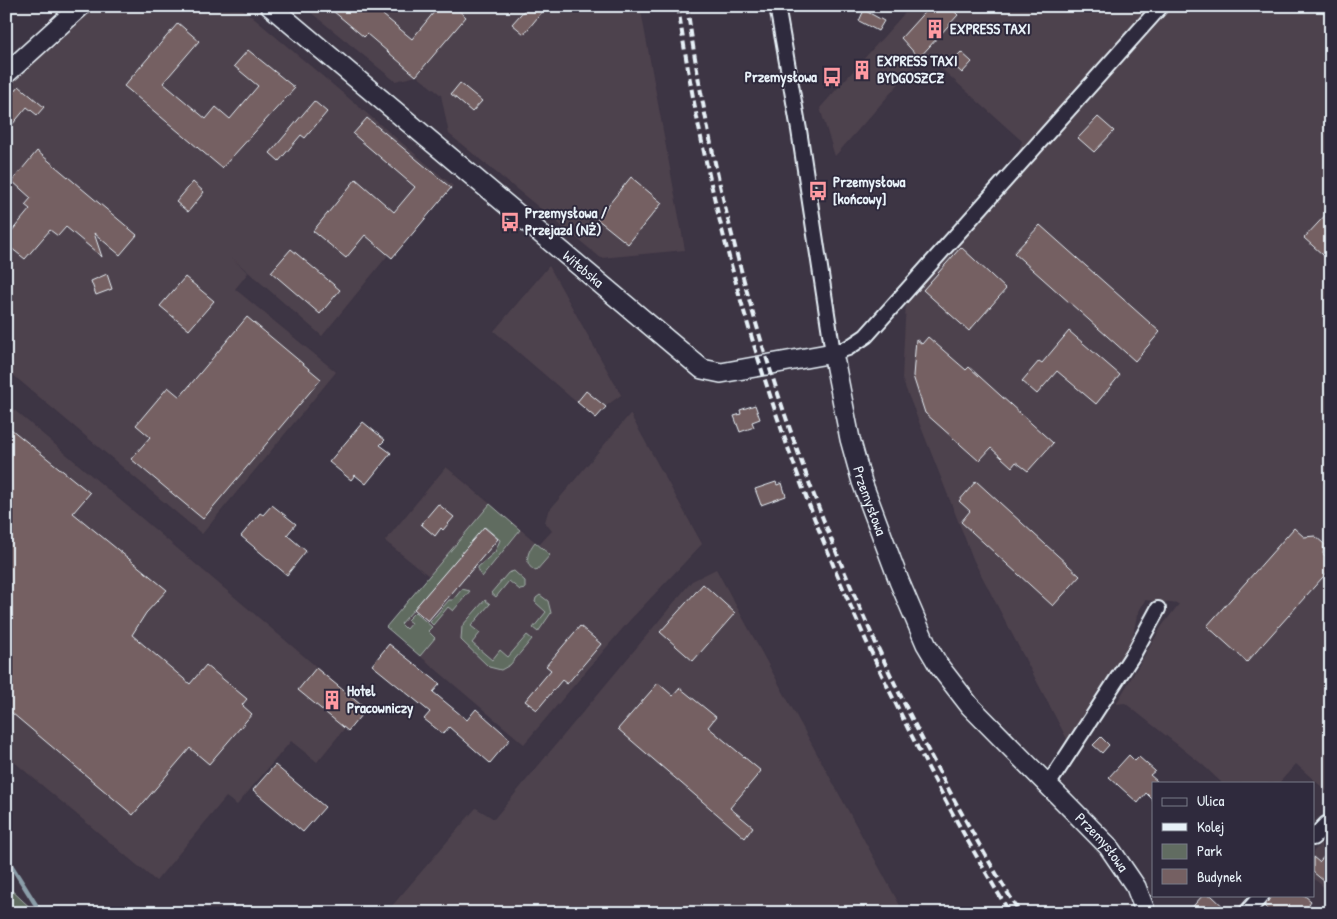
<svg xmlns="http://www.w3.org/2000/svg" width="1337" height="919" viewBox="0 0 1337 919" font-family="'Patrick Hand',sans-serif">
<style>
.built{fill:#4e424d}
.green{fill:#616c61;stroke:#a4aeac}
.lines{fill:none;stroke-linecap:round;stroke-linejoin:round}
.stream{stroke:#8b9ea9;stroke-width:4.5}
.building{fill:#756062;stroke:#e8f1f8}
.street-casing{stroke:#e8f1f8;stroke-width:18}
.secondary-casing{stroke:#e8f1f8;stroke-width:22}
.street{stroke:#2f2a3d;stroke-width:14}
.secondary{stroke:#2f2a3d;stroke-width:19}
.rail{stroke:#e8f1f8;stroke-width:4;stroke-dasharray:8 4;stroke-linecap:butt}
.labels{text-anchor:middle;stroke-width:4;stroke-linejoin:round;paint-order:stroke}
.poi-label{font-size:15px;font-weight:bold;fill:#e8f1f8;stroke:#2f2a3d;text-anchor:start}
.street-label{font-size:15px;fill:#e8f1f8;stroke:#2f2a3d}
</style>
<rect width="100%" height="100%" fill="#3d3544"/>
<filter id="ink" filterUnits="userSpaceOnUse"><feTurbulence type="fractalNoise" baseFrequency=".02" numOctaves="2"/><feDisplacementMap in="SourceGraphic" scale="10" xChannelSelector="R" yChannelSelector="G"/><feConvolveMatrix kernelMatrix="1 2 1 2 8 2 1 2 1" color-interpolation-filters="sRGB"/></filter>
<g filter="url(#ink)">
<path class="built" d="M94,6h145l214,180 -61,72 -4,-3 -66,81 -90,-78 16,15 -13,16 101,83 -134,162 -196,-165v-282z
M303,6h337l45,244 -84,8 -152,-124 -8,-39 -24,-19 -22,5z
M911,6h420v789l-35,-31 -17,19h-57l-19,-18 -78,-62 -9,1 46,-78 17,-22 -34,-4 -8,15 -5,25 -65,99 -93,-178 -72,-182 4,-78 101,-112 15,-48 -97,-87 -90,102 -15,-48z
M549,266l72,129 -15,11 -10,13 -102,-88z
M6,403l360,306 -18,22 -4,-2 -27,33 -26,-21 -54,64 -11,-8 -70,84 -150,-126z
M630,414l72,130 -73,77 -105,123 -138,-117 43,-51 -44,-35 61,-74 93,78 13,-14 -7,-9 3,-10z
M716,569l188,344h-518l90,-105 18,11 198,-238z
M1331,833v60l-18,-15v-26z"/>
<path class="green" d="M490,504l30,26 -38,47 -4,-6v-4l17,-15 5,-12 -15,-13 -84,97 5,5 5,-6 -4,-3 8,-8 17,15 -4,4 7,7 -15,18 -34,-29z
M535,542l15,13 -14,16c-13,-6 -9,-19 -1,-29z
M514,571l11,10v8l-5,1 -11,-9 -13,16 -5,-4 17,-20z
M462,589l8,2 -17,20 -5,-4 -15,18 -3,-3 19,-22h4z
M540,595l8,6 3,12 -13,19 -5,-4 13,-16 -11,-10 1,-4z
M485,600l5,4 -19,22 9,7 -8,10 20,17 8,-10 8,7 19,-22 5,4 -22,26 -9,5 -12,-3 -28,-27 1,-14z
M6,885l1,1 29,27h-30z"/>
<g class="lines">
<path class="stream" d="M6,857l35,56"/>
</g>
<path class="building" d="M327,6h63l-7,9 29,24 27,-33h15l12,11 -50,59 -49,-42 -3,3z
M528,6h19l-23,28 -12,-10z
M930,6h19l9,9 -39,43 -18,-20z
M864,10l20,11 -6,10 -19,-10z
M178,23l21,18 -36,42 43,36 10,-12 14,12 28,-33 -24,-20 14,-16 47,38 -73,80 -98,-82z
M961,52l11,10 -10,11 -11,-10z
M460,83l22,18 -10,11 -21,-18z
M19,86l25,21 -7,8 -10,-8 -21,25v-30z
M314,101l13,11 -22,26 -4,-3 -22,26 -9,-8z
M1098,117l16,14 -20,21 -16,-14z
M367,118l84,70 -59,70 -27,-23 -19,23 -33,-27 43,-52 38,33 21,-25 -62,-53z
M37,151l100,84 -17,20 -26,-22 8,24 -36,-30 -8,9 -8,-6 -25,29 -19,-15v-6l24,-29 -5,-4 6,-7 -19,-17z
M631,177l31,26 -34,41 -31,-25z
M193,182l11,10 -16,20 -12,-10z
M1331,209v53l-27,-24z
M1040,225l120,107 -25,29 -121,-108z
M961,247l45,42 -37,42 -46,-41z
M291,249l49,41 -20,24 -49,-42z
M107,274l5,15 -16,6 -5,-14z
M185,277l29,24 -25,29 -29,-24z
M247,317l74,62 -118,140 -72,-60 19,-22 -14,-12 32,-38 12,10z
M1069,331l51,44 -24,29 -39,-33 -20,23 -15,-13 17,-20 3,2z
M928,337l38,33 3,-3 84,76 -25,28 -12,-9 -4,5 -21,-19 -12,13 -54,-48 -12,-37 3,-37 6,5z
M586,391l20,16 -10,11 -19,-16z
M755,405l5,14 -8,3 2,5 -14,5 -6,-16 7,-2 -1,-4z
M363,422l22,18 -5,5 11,8 -25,31 -11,-9 -4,5 -22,-18z
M11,429l79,64 -17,20 94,77 -21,23 -14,22 58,49 16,-19 41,34 -5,6 10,9 -43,50 -19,-16 -57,67 -127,-107v-273z
M976,481l104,95 -27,30 -92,-84 9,-11 -11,-10z
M776,482l1,3 5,-2 4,13 -25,9 -6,-16z
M438,504l16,13 -11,13 -2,-2 -6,8 -14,-12z
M272,505l24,19 -9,11 19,16 -19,24 -46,-39 19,-23 3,2z
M484,527l14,12 -70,82 -14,-12z
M1294,528l10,9 11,-1 9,8 -1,10 8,7v7l-84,94 -40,-36z
M703,584l32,29 -42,48 -33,-29z
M580,626l21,18 -34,40 -5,-4 -25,30 -12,-9 26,-31 -5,-4z
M389,644l51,40 -7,8 34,28 9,-11 34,30 -20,24 -41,-36 -6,7 -19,-15 6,-7 -58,-47z
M316,668l50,41 -18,22 -50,-41z
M658,683l15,13 7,-8 36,29 -8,10 53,44 -31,37 23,19 -8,11 -127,-109z
M1101,737l8,8 -7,8 -9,-8z
M1129,755l6,6 4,-4 16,14 -5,4 7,6 -4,2v17l-7,-7 -8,10 -29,-26z
M275,765l50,42 -22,25 -50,-42z
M1331,849v38l-18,-15v-15l6,5z
M1203,895h8l19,18h-43z
M1271,895h33l7,6 -2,3 9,9h-47l-7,-7z"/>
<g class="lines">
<defs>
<path id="street" d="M777,6l22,124 34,223 15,-5 18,-12 295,-330
M1048,785l86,-132 24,-44
M1313,838l13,-14
M1246,913l16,-18"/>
<g id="secondary">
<path id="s1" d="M270,6l432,363 19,4 112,-20 17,86 12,43 37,99 27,63 13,22 31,40 138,140 28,41 10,26"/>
<path d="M6,74l75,-68"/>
</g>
</defs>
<use href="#street" class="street-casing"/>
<use href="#secondary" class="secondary-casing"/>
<use href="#street" class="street"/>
<use href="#secondary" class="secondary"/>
<path class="rail" d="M678,6c46,321 164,630 332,907
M687,6c45,320 164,633 333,907"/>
</g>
</g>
<defs>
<symbol id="building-bare" viewBox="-9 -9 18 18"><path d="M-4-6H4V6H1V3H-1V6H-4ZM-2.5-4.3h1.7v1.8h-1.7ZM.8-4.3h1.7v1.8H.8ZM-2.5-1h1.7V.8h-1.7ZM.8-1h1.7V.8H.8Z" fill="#ff9aa2" stroke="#2f2a3d" stroke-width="2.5" paint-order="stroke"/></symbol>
<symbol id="bus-bare" viewBox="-9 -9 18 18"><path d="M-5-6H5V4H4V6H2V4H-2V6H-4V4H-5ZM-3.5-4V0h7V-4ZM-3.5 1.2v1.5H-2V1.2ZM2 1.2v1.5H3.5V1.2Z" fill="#ff9aa2" stroke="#2f2a3d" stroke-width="2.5" paint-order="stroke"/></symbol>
</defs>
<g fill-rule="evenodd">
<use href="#building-bare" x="921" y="15" width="28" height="28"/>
<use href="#building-bare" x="848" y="56" width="28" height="28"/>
<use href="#bus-bare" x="818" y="63" width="28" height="28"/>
<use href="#bus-bare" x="804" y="177" width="28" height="28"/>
<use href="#bus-bare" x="496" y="208" width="28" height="28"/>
<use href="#building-bare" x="318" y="686" width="28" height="28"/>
</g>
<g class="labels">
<g class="poi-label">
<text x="950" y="34">EXPRESS TAXI</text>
<text x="877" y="66">EXPRESS TAXI<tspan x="877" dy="17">BYDGOSZCZ</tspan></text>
<text x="817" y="82" text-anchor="end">Przemysłowa</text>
<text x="833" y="187">Przemysłowa<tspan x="833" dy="17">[końcowy]</tspan></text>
<text x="525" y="218">Przemysłowa /<tspan x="525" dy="17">Przejazd (NŻ)</tspan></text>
<text x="347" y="696">Hotel<tspan x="347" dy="17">Pracowniczy</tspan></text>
</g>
<g class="street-label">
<text dy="5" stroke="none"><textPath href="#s1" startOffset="409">Witebska</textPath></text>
<text dy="5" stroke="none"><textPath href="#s1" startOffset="850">Przemysłowa</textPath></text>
<text dy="5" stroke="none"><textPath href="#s1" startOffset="1270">Przemysłowa</textPath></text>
</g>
</g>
<rect width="1337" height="919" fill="none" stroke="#2f2a3d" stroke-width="25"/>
<rect x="12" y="12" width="1312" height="894" fill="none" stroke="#e8f1f8" stroke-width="2" filter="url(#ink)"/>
<rect x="1152" y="782" width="162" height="115" fill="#2f2a3d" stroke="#797a88"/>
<rect x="1162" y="798" width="25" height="8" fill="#2f2a3d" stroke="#797a88"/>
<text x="1197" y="806" font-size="15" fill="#e8f1f8">Ulica</text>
<rect x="1162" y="823" width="25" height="8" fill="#e8f1f8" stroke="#797a88"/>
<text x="1197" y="832" font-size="15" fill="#e8f1f8">Kolej</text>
<rect x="1162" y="844" width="25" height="15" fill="#616c61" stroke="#797a88"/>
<text x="1197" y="856" font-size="15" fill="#e8f1f8">Park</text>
<rect x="1162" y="869" width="25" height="15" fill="#756062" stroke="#797a88"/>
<text x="1197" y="882" font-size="15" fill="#e8f1f8">Budynek</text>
</svg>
